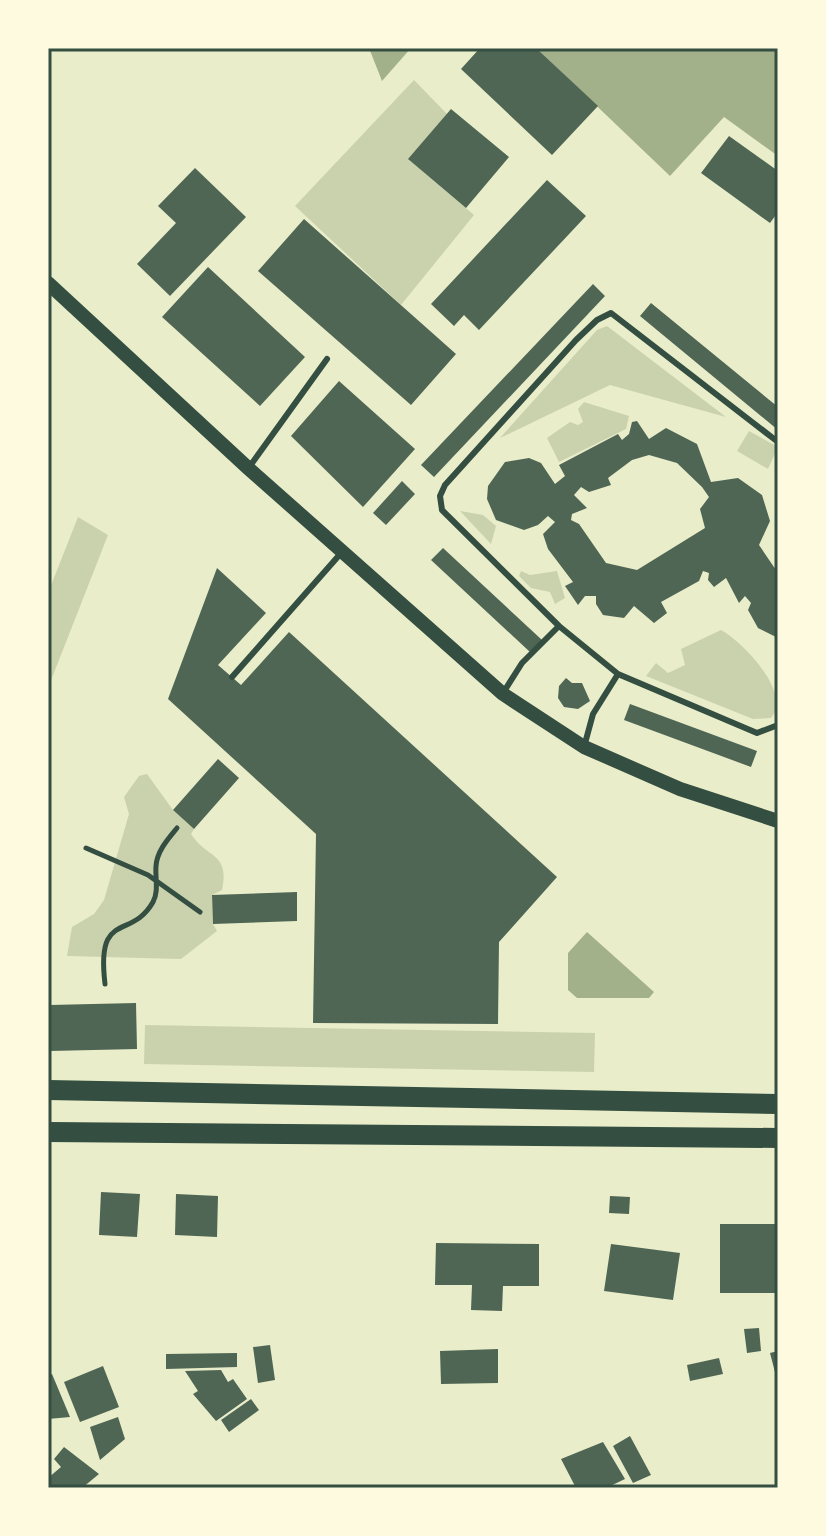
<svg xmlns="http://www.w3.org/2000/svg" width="826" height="1536" viewBox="0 0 826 1536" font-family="'DM Sans',sans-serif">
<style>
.green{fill:#cad2ad}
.water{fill:#a3b18a}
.building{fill:#4f6655;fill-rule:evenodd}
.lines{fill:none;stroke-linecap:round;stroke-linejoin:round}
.path{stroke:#344e41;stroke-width:5}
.service{stroke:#344e41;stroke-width:6}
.tertiary{stroke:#344e41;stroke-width:14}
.primary{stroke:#344e41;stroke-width:20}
.neatline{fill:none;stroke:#344e41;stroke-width:3}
</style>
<rect width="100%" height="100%" fill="#e9edc9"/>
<path class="green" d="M414,80l33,34 -38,46 65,55 -73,90 -106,-99z
M607,326l119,91 -116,-32 -110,53 97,-108z
M584,402l45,14 -3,13 -67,33 -12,-24 23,-16 8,3 5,-3 -5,-13z
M749,431l29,16 -10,22 -31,-18z
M460,511l23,4 13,11 -5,18z
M78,517l30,18 -60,153v-95z
M521,571l9,4 27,-4 8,27 -10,6 -5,-12 -19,-4 -12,-12z
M721,630c22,12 72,64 50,88l-18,1 -107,-43 10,-13 12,10 17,-8 -4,-16z
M147,774l26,36 21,19 -3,5c16,25 39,18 31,56l-10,5 1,29 4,7 -36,28 -114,-3 5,-29 22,-13 10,-14 25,-86 -5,-17 15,-21z
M145,1025l450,8 -1,39 -450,-8z"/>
<path class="water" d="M369,48h42l-29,33z
M536,48h242v108l-54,-39 -54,59z
M587,932l67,60 -5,6h-72l-9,-8v-37z"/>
<path class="building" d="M480,48h56l62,58 -46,49 -91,-86z
M451,109l58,48 -43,51 -58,-49z
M729,136l49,35v41l-8,11 -69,-50z
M195,168l51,49 -76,79 -33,-32 39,-41 -18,-17z
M547,180l39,36 -107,114 -15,-15 -10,11 -23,-22z
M304,219l152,135 -45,51 -153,-134z
M208,267l97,90 -45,49 -98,-89z
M593,284l12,12 -171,181 -13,-12z
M651,303l127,104v23l-138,-114z
M339,381l76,68 -52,58 -72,-71z
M637,421l12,18 17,-11 31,16 14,38 27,-4 24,17 8,26 -11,24 19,28v65l-20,-10 -10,-18 3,-7 -6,-7 -6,7 -13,-25 -12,9 -6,-7 1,-7 -6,-2 -4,10 -38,21 6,11 -13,10 -20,-17 -10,12 -21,-3 -7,-11v-8h-11l-7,9 -13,-19 8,-4 -25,-33 -5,-15 12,-12 -7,-6 -10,9 -14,5 -28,-10 -9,-21 1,-13 17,-24 24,-4 12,5 14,21 10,-8 -6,-11 59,-31 4,6 7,-6 3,-12zM649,455l28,8 25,24 7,10 -9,12 5,19 -68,42 -31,-7 -27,-39 -8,-4 1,-6 15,-6 -13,-13 7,-8 8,5 22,-7 -3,-7 24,-18z
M402,481l13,13 -29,31 -13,-12z
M443,548l99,92 -12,12 -99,-92z
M217,568l49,45 -48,52 23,20 48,-53 268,245 -58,65 -1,82 -185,-1 3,-189 -148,-135z
M566,678l6,5h10l8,18 -12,8 -14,-2 -6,-9 1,-12z
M630,704l127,47 -6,16 -127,-47z
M218,759l21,19 -45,51 -21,-19z
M297,892v29l-84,3 -1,-29z
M136,1003l1,46 -87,2v-46z
M101,1192l39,2 -3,43 -38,-2z
M176,1194l42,2 -1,41 -42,-2z
M610,1196l20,1 -1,17 -20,-1z
M720,1224h58v69h-58z
M436,1243l103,1v42h-36l-1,25 -31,-1 1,-25h-37z
M611,1244l69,9 -7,47 -69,-9z
M759,1328l2,23 -14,2 -3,-24z
M270,1345l5,35 -17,3 -5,-36z
M498,1349v34l-57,1 -1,-33z
M778,1351v29h-1l-7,-27z
M237,1353v14l-71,2v-15z
M719,1358l4,16 -33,7 -3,-16z
M103,1366l16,41 -39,15 -16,-40z
M221,1370l7,12 5,-3 14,20 -31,22 -23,-27 5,-3 -13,-20z
M52,1374l18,43 -22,2v-44z
M251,1399l8,11 -30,22 -8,-12z
M118,1417l7,22 -25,21 -10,-33z
M630,1436l21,39 -18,8 -20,-37z
M603,1442l22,37 -19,9h-30l-15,-29z
M64,1447l35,27 -17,14h-34v-10l13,-11 -7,-8z"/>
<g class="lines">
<path class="path" d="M86,848l62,27 52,37
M105,984c-9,-75 26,-43 48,-82 6,-11 2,-24 3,-36 1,-15 12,-27 21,-38"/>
<path class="service" d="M250,466l77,-107
M618,674l-59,-48 -117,-116 -2,-14 5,-11 131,-145 21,-20 14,-7 167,129
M232,677l110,-125
M503,693l19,-30 37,-37
M584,747l9,-33 25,-40 139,59 21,-8"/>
<path class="tertiary" d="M48,283l200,185 255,226 81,53 96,42 98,32"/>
<path class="primary" d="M48,1090l730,14
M48,1132l730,6"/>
</g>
<rect width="826" height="1536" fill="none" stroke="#fefae0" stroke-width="100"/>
<rect x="50" y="50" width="726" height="1436" class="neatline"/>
</svg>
